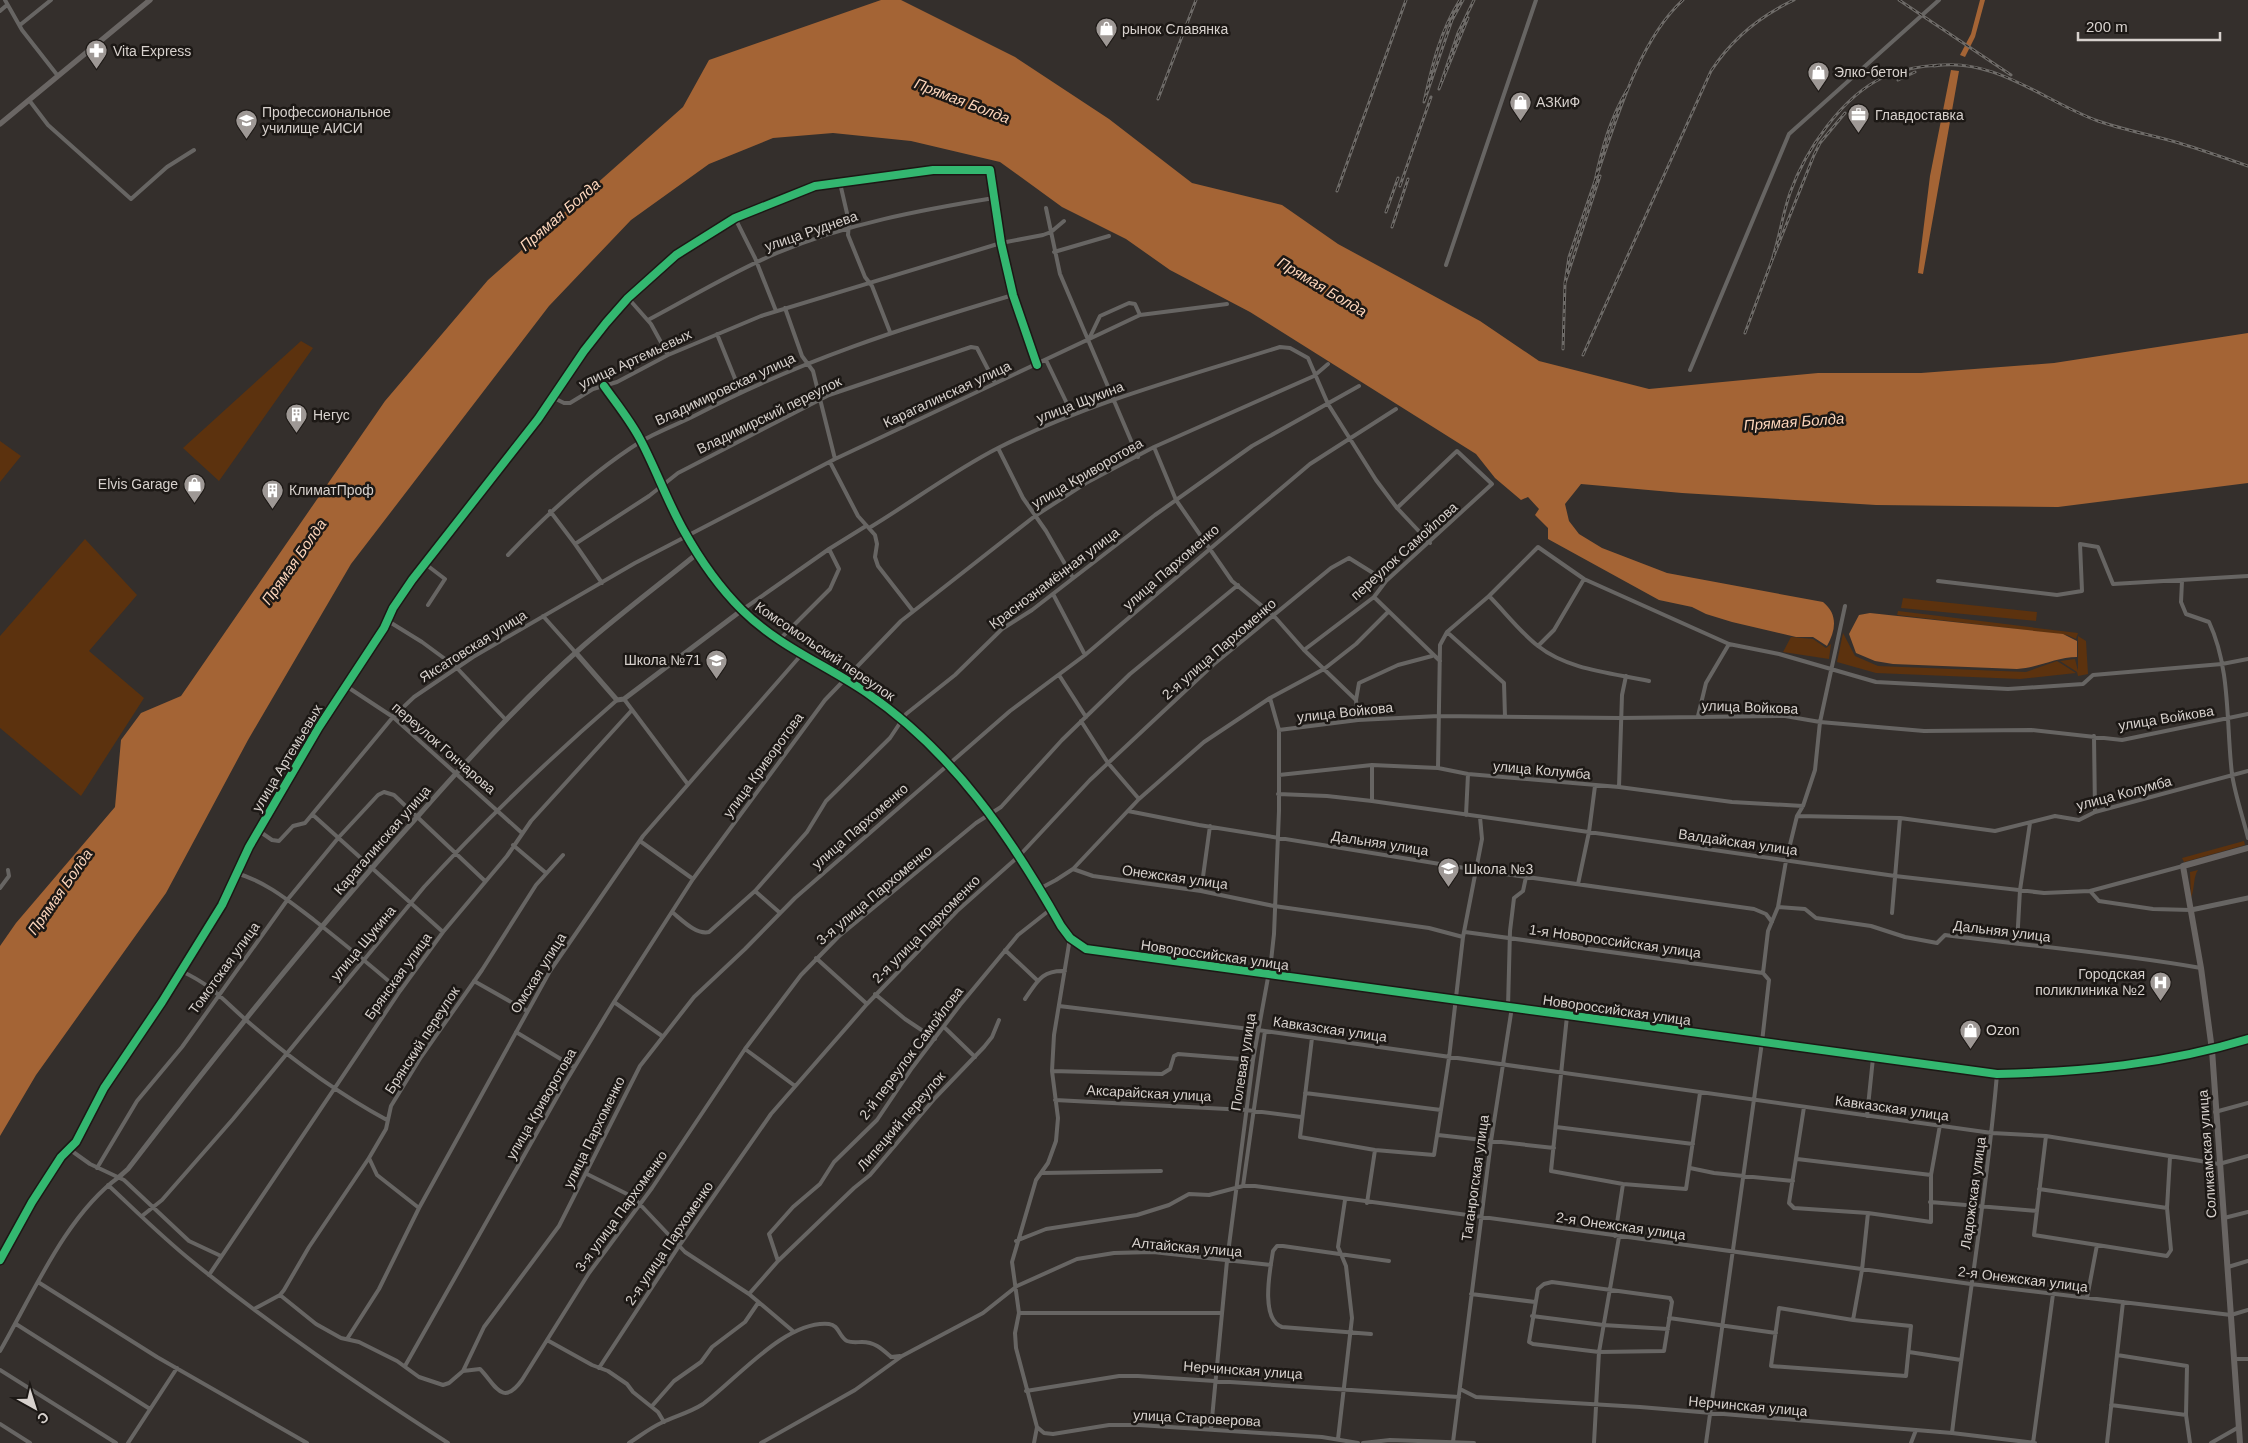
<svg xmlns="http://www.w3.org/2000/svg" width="2248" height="1443" viewBox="0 0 2248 1443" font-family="Helvetica,sans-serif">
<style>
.green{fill:#5c320e}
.water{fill:#a46435}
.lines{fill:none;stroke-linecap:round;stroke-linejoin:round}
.minor{stroke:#676563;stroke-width:4}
.tertiary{stroke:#676563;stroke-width:5}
.secondary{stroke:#6a6664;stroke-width:5.5}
.primary{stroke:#696563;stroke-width:6}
.rail-casing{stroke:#6e6b68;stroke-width:3}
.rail{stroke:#1c1815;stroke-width:1;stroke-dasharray:4;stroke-linecap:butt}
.cycleway-casing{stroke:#1c1815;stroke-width:11}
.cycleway{stroke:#33b770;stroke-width:8}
.labels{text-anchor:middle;stroke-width:5;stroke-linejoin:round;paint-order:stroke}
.poi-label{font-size:14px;fill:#d7d1cd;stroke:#1c1815;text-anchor:start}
.street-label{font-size:14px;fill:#d7d1cd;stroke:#1c1815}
.water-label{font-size:15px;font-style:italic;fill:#fcd5bb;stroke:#1c1815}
</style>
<rect width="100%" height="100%" fill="#342f2c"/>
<path class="green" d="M301,341l12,7 -94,133 -36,-33z
M0,441l21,15 -21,26z
M85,539l52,56 -48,56 55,47 -63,98 -81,-68v-92z
M1903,598l134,14 -1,9 -135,-13z
M1898,611l180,22 -2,6 -9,-4 -170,-20z
M1843,633l12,23 23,10 148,6 31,-11 19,12 -56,6 -144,-6 -39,-11z
M2078,636l8,5 2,33 -10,2 -1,-4 -17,-11 15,-2 3,12z
M1791,637l22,2 13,9 5,-4 -2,15 -46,-7z
M2244,841l1,4 -61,17 -2,-4z
M2198,870c-5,7 -3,18 -7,28l-1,-26z"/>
<path class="water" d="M881,0h20l114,57 94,62 83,64 90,22 56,39 142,77 59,40 110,28 169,-16h103l133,-10 194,-30v150l-190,24 -182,-2 -194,-12 -101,-9 -16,20 4,17 10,13 23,14 65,25 156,29c15,12 13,28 4,44l-14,-9h-17l-64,-15 -26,-8 -14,-7 -33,-7 -111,-61v-11l-13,-13 4,-6 -11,-12 -7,3 -26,-22 -19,-24 -226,-142 -80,-42 -44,-31 -64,-32 -62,-45 -89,-21 -78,-8 -60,5 -64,26 -78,56 -82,86 -198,258 -103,176 -82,153 -130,182 -36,61v-190l16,-23 99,-116 6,-67 20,-27 40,-17 204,-295 103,-121 195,-173 26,-47z
M1980,0h5l-10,37 -10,20 -5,-2 11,-21z
M1951,70l8,1 -36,203 -5,-1 12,-97z
M1870,613l193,21 14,7v16c-21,0 -39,11 -60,12l-124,-5 -18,-3 -19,-8 -7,-19 10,-19z"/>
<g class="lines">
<path class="minor" d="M5,0l17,30 36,46
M0,11l7,-6
M20,25l31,-25
M29,100l19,25 83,74 36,-32 27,-17
M840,183l9,39 -1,13 17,42 7,9 18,46
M1046,208l14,66 78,183
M735,218l20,40 21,53
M1054,252l55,-16
M1446,265l90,-265
M628,298l23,26 17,31
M785,308l17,48 11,15 22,88
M648,320c42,-22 84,-48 129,-67 69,-29 143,-43 217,-55
M717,334l23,57
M1088,341l12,-25 29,-13 6,1 5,11
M1046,360l26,54
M1690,370l99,-236 150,-134
M604,386l33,47 47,98 14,22
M554,398l10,5h6l23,-14 24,-7 51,-27 93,-39 240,-73 42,-8 8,-3 13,-11
M1154,447l22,53 56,81 42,35 30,34 52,50 2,20
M998,448l25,50 23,33 27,47
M830,462l28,54 17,19 2,9 -2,13 3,9 35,45
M550,511l25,33 27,39
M869,528c43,-26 84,-57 129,-80 89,-45 187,-71 282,-101l10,1 18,10 20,46 48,76 21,28 33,35
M575,544l74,-48 29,-23 151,-78 142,-48 6,1 18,35
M508,555c40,-42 83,-82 132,-113 18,-11 39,-18 58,-28 101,-53 207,-87 315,-119
M424,563l21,16 -17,26
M1938,581l119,14 25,-4 -2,-47 18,3 15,37 135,-8
M2182,581l-1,21 5,12 23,8c22,47 17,102 23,152 3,21 11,43 16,64
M1053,594l32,61
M1489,596c16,16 31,36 49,50 30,24 75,27 111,35
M1374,597l66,64
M742,610l87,-61 37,-23
M543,616l33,37
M388,621l34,21 34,25 50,53
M1447,632l57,51 1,34
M780,639l50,-50 9,-20 -10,-20
M1538,646l16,-16 30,-51
M1304,650l70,-53 12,-16 106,-97 -35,-33 -60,57
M1059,675l27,42
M346,686l47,31 129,116
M624,699l63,84
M1356,700l3,-17 39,-18 34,-9
M1698,716l8,-33 23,-39
M1081,721l27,42 31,36
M1279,730l79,-10 81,-4 181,2 165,-2 35,6 104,9 107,-1 91,10 126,-26
M2094,736l1,76
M1438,768l2,-123 7,-13 42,-36 49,-49 46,32 145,65 50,10 97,28 132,7 75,-5 10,-9 129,-11 26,-5
M1279,775l93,-10 66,3 30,6 151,13 113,15 71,4
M1619,787l3,-92 4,-19
M1278,794l49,2 45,5 523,75 149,17 46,-2 9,10 54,8 38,1
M1372,801v-36
M1128,811l71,14 278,45 277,39 12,5 6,8
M313,815l130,117
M1466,815l2,-41
M1797,816l103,2 95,13 60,-15 24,4 16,-8 153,-41
M259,831l13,9 7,1 14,-15 12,-3 88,-106 21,-20 59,-40 162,-94 200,-104 305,-144 87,-11
M640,841l53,38
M513,845l33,28
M1073,869l20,7 108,15 73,15 155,22 34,9
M236,873c31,9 53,28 78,47 29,23 58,46 86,71
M1578,884l11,-52 6,-46
M0,888l9,-12 -1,-6
M1039,889l17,-9 17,-11 66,-70 65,-57 66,-44 54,-29 32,-25 32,-32
M755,891l24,21
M1201,891l9,-65
M2090,891l93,-25
M1778,907l27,2 11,9 55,8 34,11 32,6 8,-8c86,11 171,18 256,33
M672,912c10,8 24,23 37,20l46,-41 52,-59 19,-31 64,-63 16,-24 49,-39 47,-46 30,-19 123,-95 97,-69 107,-60
M1892,913l8,-95
M1465,932l298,41
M2017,944l3,-54 10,-67
M1005,950l33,31
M816,958l51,46
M181,971c35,16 44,32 72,55 42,36 86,68 134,94
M474,981l53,30
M875,994l30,25 30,20
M1025,999c12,-17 16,-29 40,-28
M614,1002l48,34
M1059,1006l199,24 734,103 54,3 173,28 29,-8
M1508,1007l2,-76 4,-33 9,-7 3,-14
M1567,1016l-16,155 72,13 63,5 14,-96
M944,1027l31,30
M516,1032l58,35
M1312,1038l-12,99 75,13 59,5 15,-97 14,-121 19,-98 -2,-22
M745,1049l50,37
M1052,1071l110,3 8,-5 4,-13 4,-2 75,6
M1305,1093l136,17
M1055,1100l191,10 55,7
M1804,1107l-15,96 5,5 74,5 63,9v-47l9,-50
M2215,1112l33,-9
M1867,1116l6,-58
M1556,1127l137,17
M1438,1135l116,13
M2046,1136l-12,99 133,21 4,-6 -4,-42 3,-51
M69,1149l21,15 34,16 65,61 32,15
M369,1158l8,17 42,33
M1797,1159l134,16
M97,1168l40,-67 45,-54 106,-148 51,-62 39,-42 6,-3 10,3 91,86
M1690,1168l24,5 79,8
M1042,1173l119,-2
M587,1174l46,23 52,55 64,42 45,38
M108,1185c28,26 55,53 85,77 81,66 167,124 255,181
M1243,1186l22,-155
M2039,1189l128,19
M1930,1202l107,9
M1367,1203l8,-53
M142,1216l20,-16 71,-81 191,-232c61,-67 125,-128 193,-187
M2224,1218l24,-6
M1615,1236l8,-52
M1016,1241l30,-12 91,-14 32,-10 20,-11 20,1 34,-9h12l716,98 260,31 17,-5
M0,1260l32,-58 29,-45 15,-15 28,-54 58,-86 60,-97 27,-58 70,-120 65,-99 9,-20 19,-28 126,-161 46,-68 22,-28 22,-25 48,-43 59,-37 80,-32 118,-16h57l11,73 12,52 24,70
M778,1261l-9,-27 24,-27 27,-23 14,-22 43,-42 35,-52 48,-63 58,-70 33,-26
M2228,1267l20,-6
M209,1275l191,-284 43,-59 64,-76 24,-35 101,-111
M38,1282l119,75 150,86
M1552,1282l118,16 2,4 -8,49 -65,1 -66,-8 -4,-2 9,-53 6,-5z
M749,1294l29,-33 76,-73 16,-13 65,-77 49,-51 8,-10 7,-17
M1471,1294l64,8
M280,1295l36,29 25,14 18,4 38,19 22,16 24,8 6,-2 14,-12 17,-2c15,15 22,39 42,11l67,-107 63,-85 93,-139 56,-74 37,-38 138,-114 25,-16 61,-67 68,-66 108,-89
M2087,1298l10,-53
M1779,1308l74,12 58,6 -5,50 -135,-10z
M254,1309l26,-14 4,-5 25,-43 60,-89 17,-29 5,-23 30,-49 61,-87 54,-85 27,-30
M1019,1313h202
M1532,1316l71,9 65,4
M1669,1318l107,15
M1853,1320l9,-50 6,-57
M16,1324l134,85
M1371,1334l-89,-7c-22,-8 -12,-57 -9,-76l4,-5h6l106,15
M347,1339l32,-50 40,-81 131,-237 93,-135 159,-182
M547,1340l45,25 16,6 19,13 6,8 25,20 6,10
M0,1351c32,-55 66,-136 119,-174
M1909,1352l52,8
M2117,1355l70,11 -1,49 4,28
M2234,1359h14
M405,1366l160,-283 49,-81 79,-123 132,-179 76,-79 134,-105 51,-33 68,-36 160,-71 14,-12
M599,1368l80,-122 92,-132 96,-110 90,-93 62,-55 71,-76 124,-116 117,-96 18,-10 37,23
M0,1370l116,73
M463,1371l21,-44 75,-101 81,-160 54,-69 51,-48 50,-51 215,-187 75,-56 225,-191 86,-55
M1460,1389l16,8 164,10 312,26 83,10
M1026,1391l93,-15h19l321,21
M2111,1405l75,10
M652,1406l22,-25 27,-19 11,-15 33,-25 13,-19
M0,1424l30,19
M1037,1427l7,6 9,1 56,-9h30l183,12 36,6
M1211,1429l16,-168 26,-201 18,-99 3,-27 5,-123v-81l-9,-32
M1952,1433c14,-120 35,-239 45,-359
M1338,1439l14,-121 -6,-52 -8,-19 7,-47
M1453,1442l38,-301 21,-134
M128,1443l49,-75
M629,1443c11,-7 21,-15 32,-20 14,-7 28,-10 42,-19 33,-24 82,-84 126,-80 10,1 10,13 18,17 5,2 10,1 15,1 13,0 20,7 29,15l9,-1
M761,1443l94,-53 47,-34 81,-43 34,-27 60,-27 37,-6 39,-1 118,13
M1034,1443l3,-16 -21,-79 -1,-15 4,-20 -7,-51 24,-82 12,-17 8,-22 2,-23 -6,-47 2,-36 16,-97
M1363,1443l27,-3 84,3
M1594,1443l5,-91 20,-115
M1706,1443l56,-401 7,-62 -6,-7 5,-42 10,-24 8,-46 11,-45 6,-10 12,-36 5,-48 25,-116
M1911,1443l5,-13
M2033,1443l20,-149
M2107,1443l16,-141
M2211,1443l28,-16"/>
<path class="tertiary" d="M576,653l41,47 7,-1 118,-89
M2191,910l57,-12
M119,1177l9,-8c93,-121 188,-240 290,-353 52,-59 106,-118 165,-170 37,-32 77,-62 115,-93 14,19 27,41 44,57 42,41 99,61 145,97 76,60 127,136 174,219l9,12 16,11 911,125c86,-2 169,-10 251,-35"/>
<path class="secondary" d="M0,124l150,-124"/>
<path class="primary" d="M2240,1443l-28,-393 -11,-82 -18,-102 65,-18"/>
<defs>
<path id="rail" d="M1460,0c-20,31 -28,66 -36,102l28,-82 11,-20
M1899,0l112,75
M1468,18l-29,71 19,-56 16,-33
M1934,66c60,-10 111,36 164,55 26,9 54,14 81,22 23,7 46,15 69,23
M1898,80l17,-8
M1627,90c-17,29 -25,58 -32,91 20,-57 43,-140 88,-181
M1158,99l38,-99
M1845,113l-25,30 -6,12 -43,108c8,-23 11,-47 19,-70 15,-42 52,-97 94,-116 18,-8 36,-11 56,-12
M1595,181l-26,76 -4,26 35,-107
M1400,186l31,-89
M1337,191l69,-191
M1386,212l12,-34
M1392,227l16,-48
M1745,333l26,-70
M1563,349l2,-66
M1583,355l128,-284c20,-31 49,-55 83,-71"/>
</defs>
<use href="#rail" class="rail-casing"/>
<use href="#rail" class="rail"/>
<defs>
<path id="cycleway" d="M604,386c12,17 26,34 36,53 16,30 27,62 44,92 15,27 36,57 58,79 36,36 84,55 125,83 85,58 144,144 194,233l9,12 16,11 911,125c86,-2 169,-10 251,-35
M0,1260l32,-58 29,-45 15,-15 28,-54 58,-86 60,-97 27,-58 70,-120 65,-99 9,-20 19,-28 126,-161 46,-68 22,-28 22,-25 48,-43 59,-37 80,-32 118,-16h57l11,73 12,52 24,70"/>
</defs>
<use href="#cycleway" class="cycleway-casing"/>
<use href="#cycleway" class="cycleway"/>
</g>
<defs>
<symbol id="shop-pin" viewBox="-11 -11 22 30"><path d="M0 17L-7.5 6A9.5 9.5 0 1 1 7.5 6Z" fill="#9e9895" stroke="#1c1815"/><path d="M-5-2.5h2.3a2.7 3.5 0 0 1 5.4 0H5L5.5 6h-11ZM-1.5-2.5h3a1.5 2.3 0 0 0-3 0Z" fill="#fff"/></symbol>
<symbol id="pharmacy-pin" viewBox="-11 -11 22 30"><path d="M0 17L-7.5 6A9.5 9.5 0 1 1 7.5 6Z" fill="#9e9895" stroke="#1c1815"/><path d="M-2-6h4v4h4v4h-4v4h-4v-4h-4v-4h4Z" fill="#fff"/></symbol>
<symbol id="office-pin" viewBox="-11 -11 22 30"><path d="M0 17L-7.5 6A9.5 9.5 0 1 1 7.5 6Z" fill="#9e9895" stroke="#1c1815"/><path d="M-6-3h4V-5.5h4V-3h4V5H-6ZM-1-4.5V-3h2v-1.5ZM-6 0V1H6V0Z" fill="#fff"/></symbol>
<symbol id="university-pin" viewBox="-11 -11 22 30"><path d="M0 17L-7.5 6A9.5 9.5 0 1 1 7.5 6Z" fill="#9e9895" stroke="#1c1815"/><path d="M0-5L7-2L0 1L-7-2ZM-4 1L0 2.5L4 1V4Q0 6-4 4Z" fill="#fff"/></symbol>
<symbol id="building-pin" viewBox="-11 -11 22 30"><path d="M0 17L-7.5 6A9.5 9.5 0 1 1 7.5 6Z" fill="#9e9895" stroke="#1c1815"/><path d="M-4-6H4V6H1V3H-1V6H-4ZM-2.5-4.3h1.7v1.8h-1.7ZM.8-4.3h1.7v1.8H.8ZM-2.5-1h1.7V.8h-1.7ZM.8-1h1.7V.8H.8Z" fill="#fff"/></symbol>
<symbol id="school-pin" viewBox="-11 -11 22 30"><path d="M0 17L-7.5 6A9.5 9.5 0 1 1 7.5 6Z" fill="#9e9895" stroke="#1c1815"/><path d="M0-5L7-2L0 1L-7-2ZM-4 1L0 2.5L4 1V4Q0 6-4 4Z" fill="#fff"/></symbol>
<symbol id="hospital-pin" viewBox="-11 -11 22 30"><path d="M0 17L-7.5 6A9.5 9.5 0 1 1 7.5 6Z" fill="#9e9895" stroke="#1c1815"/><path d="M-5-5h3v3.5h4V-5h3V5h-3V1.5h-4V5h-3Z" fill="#fff"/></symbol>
</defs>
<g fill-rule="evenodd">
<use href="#shop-pin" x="1094" y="16" width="25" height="34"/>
<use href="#pharmacy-pin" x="84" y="38" width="25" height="34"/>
<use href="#shop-pin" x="1806" y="60" width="25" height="34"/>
<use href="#shop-pin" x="1508" y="90" width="25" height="34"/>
<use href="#office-pin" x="1846" y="102" width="25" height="34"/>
<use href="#university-pin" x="234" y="108" width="25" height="34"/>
<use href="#building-pin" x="284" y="402" width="25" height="34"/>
<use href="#shop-pin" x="182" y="472" width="25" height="34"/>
<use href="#building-pin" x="260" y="478" width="25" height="34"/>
<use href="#school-pin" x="704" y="648" width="25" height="34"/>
<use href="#school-pin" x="1436" y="856" width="25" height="34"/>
<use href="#hospital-pin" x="2148" y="970" width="25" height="34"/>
<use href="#shop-pin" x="1958" y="1018" width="25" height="34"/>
</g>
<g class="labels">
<g class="poi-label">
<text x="1122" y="34">рынок Славянка</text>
<text x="113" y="56">Vita Express</text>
<text x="1834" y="77">Элко-бетон</text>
<text x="1536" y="107">АЗКиФ</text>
<text x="262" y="117">Профессиональное<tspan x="262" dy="16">училище АИСИ</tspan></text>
<text x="1875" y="120">Главдоставка</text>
<text x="313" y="420">Негус</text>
<text x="178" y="489" text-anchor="end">Elvis Garage</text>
<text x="289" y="495">КлиматПроф</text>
<text x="701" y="665" text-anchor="end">Школа №71</text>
<text x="1464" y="874">Школа №3</text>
<text x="2145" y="979" text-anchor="end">Городская<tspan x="2145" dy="16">поликлиника №2</tspan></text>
<text x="1986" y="1035">Ozon</text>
</g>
<g class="street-label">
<text transform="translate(811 231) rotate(-19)" y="5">улица Руднева</text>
<text transform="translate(635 359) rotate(-25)" y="5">улица Артемьевых</text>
<text transform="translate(725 389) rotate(-25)" y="5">Владимировская улица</text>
<text transform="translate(947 394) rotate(-25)" y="5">Карагалинская улица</text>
<text transform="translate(1080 402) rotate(-21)" y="5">улица Щукина</text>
<text transform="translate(769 415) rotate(-26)" y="5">Владимирский переулок</text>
<text transform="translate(1087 473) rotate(-30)" y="5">улица Криворотова</text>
<text transform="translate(1404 551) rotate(-42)" y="5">переулок Самойлова</text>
<text transform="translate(1171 567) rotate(-41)" y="5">улица Пархоменко</text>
<text transform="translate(1054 578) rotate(-37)" y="5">Краснознамённая улица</text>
<text transform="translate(473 646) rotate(-32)" y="5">Яксатовская улица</text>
<text transform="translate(1219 649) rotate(-41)" y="5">2-я улица Пархоменко</text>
<text transform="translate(825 651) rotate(34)" y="5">Комсомольский переулок</text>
<text transform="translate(1750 707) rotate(2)" y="5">улица Войкова</text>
<text transform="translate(1345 712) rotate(-6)" y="5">улица Войкова</text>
<text transform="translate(2166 718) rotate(-9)" y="5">улица Войкова</text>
<text transform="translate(444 748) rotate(41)" y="5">переулок Гончарова</text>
<text transform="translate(287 758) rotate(-59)" y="5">улица Артемьевых</text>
<text transform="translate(763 765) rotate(-54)" y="5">улица Криворотова</text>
<text transform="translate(1542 770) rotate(5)" y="5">улица Колумба</text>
<text transform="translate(2124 793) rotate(-15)" y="5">улица Колумба</text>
<text transform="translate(860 826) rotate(-41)" y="5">улица Пархоменко</text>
<text transform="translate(382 840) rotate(-49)" y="5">Карагалинская улица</text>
<text transform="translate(1738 842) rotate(8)" y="5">Валдайская улица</text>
<text transform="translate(1380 843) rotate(9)" y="5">Дальняя улица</text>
<text transform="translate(1175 877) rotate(8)" y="5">Онежская улица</text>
<text transform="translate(874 895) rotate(-40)" y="5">3-я улица Пархоменко</text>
<text transform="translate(926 929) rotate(-45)" y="5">2-я улица Пархоменко</text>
<text transform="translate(2002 931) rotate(7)" y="5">Дальняя улица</text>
<text transform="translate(1615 941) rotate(8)" y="5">1-я Новороссийская улица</text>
<text transform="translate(363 943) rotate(-50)" y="5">улица Щукина</text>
<text transform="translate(1215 955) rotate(8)" y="5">Новороссийская улица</text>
<text transform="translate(224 968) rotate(-54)" y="5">Томотская улица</text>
<text transform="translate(538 973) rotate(-58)" y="5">Омская улица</text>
<text transform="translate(398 976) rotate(-54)" y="5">Брянская улица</text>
<text transform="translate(1617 1010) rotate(8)" y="5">Новороссийская улица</text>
<text transform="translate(1330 1029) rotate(8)" y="5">Кавказская улица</text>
<text transform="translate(422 1040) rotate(-57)" y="5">Брянский переулок</text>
<text transform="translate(911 1053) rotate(-53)" y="5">2-й переулок Самойлова</text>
<text transform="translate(1243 1062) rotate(-81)" y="5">Полевая улица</text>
<text transform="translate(1149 1093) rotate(3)" y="5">Аксарайская улица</text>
<text transform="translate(541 1104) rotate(-60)" y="5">улица Криворотова</text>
<text transform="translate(1892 1108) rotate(8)" y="5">Кавказская улица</text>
<text transform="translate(901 1121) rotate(-49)" y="5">Липецкий переулок</text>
<text transform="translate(594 1132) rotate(-64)" y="5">улица Пархоменко</text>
<text transform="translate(2207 1154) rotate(-94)" y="5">Соликамская улица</text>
<text transform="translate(1475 1178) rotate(-82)" y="5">Таганрогская улица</text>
<text transform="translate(1973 1193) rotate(-82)" y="5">Ладожская улица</text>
<text transform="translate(621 1211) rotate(-54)" y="5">3-я улица Пархоменко</text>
<text transform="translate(1621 1226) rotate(8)" y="5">2-я Онежская улица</text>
<text transform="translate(669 1243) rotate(-56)" y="5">2-я улица Пархоменко</text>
<text transform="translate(1187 1247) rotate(5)" y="5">Алтайская улица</text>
<text transform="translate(2023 1279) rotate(7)" y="5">2-я Онежская улица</text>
<text transform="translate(1243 1370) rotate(4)" y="5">Нерчинская улица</text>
<text transform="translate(1748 1406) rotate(5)" y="5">Нерчинская улица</text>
<text transform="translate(1197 1418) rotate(3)" y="5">улица Староверова</text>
</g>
<g class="water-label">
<text transform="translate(962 101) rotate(21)" y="5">Прямая Болда</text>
<text transform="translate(560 215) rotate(-41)" y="5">Прямая Болда</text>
<text transform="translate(1322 287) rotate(31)" y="5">Прямая Болда</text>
<text transform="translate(1794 422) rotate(-4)" y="5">Прямая Болда</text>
<text transform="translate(294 562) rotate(-55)" y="5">Прямая Болда</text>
<text transform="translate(60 892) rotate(-55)" y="5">Прямая Болда</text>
</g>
</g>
<g transform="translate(35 1408) rotate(141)" stroke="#1c1815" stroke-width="4" paint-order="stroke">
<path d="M0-4L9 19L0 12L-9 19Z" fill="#d7d1cd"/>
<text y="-8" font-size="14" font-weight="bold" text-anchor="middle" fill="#d7d1cd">С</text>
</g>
<path d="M2078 32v8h142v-8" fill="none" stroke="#d7d1cd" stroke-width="2.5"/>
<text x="2086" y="32" font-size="15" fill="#d7d1cd" stroke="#1c1815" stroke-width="4" paint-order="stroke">200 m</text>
</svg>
